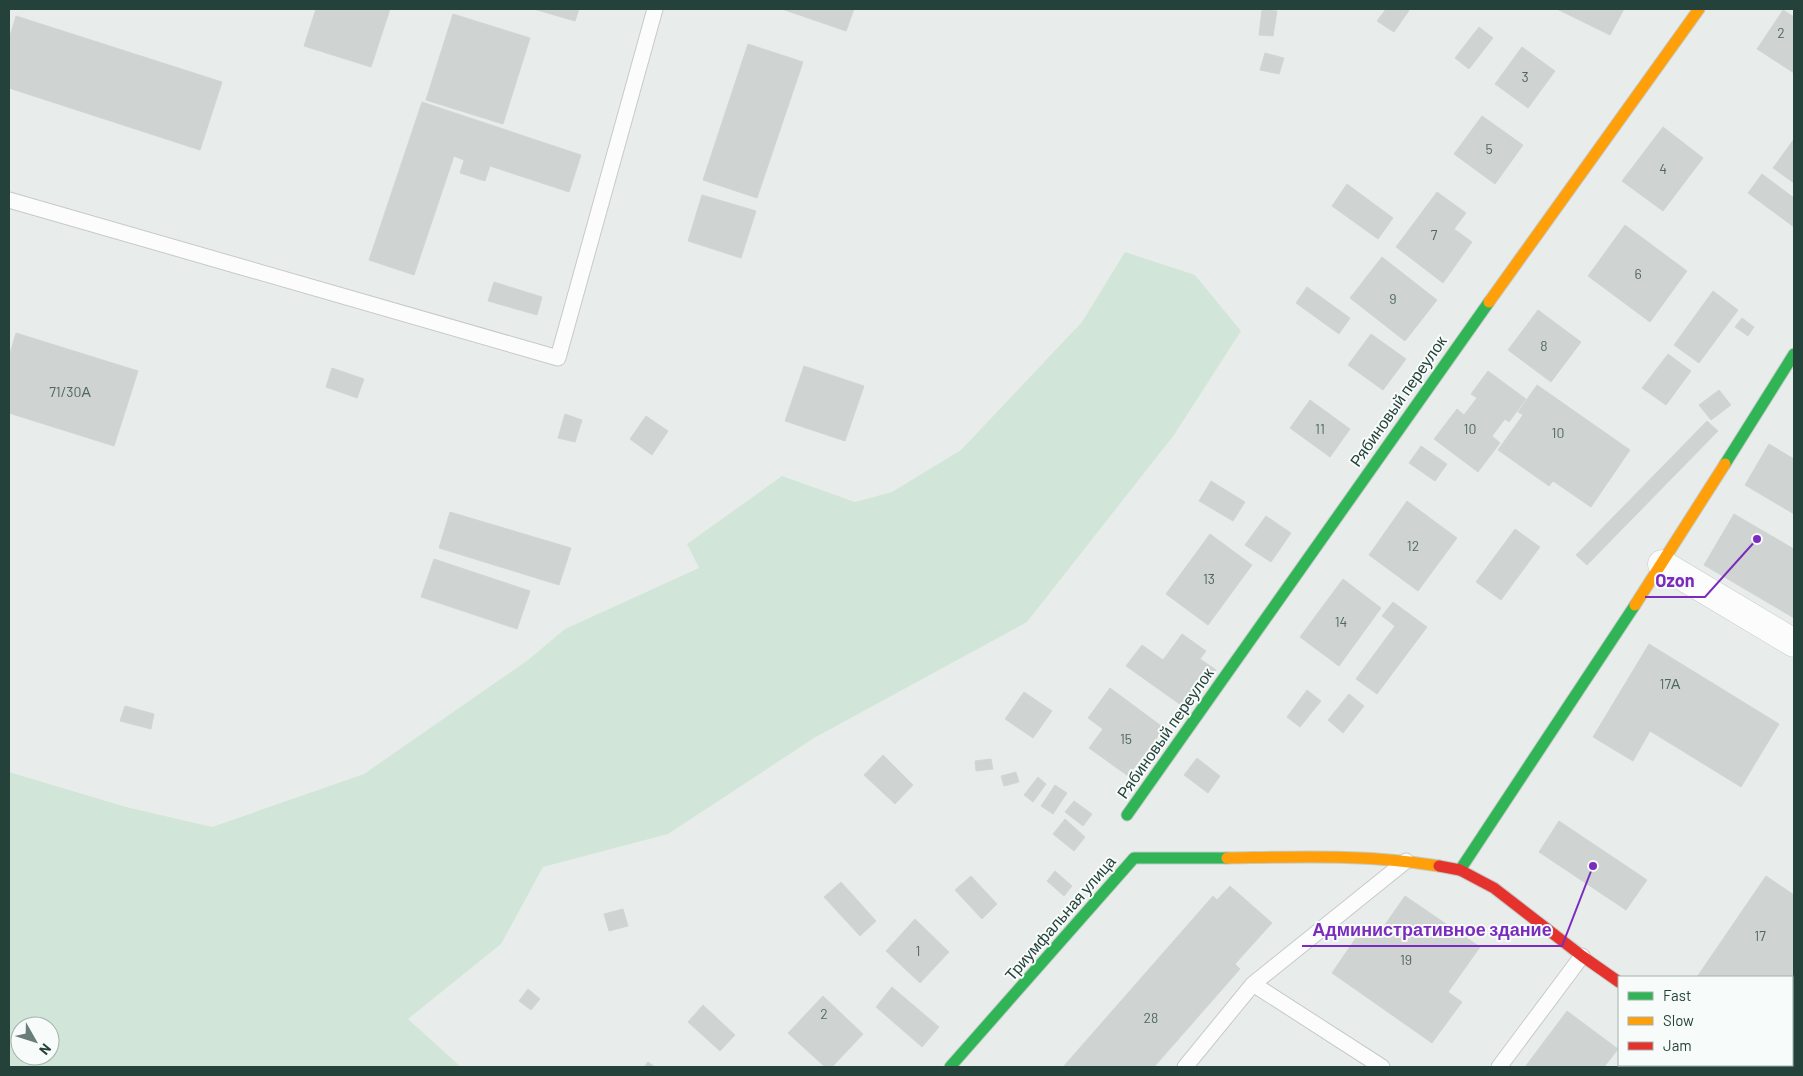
<svg xmlns="http://www.w3.org/2000/svg" width="1803" height="1076" viewBox="0 0 1803 1076" font-family="Barlow,sans-serif">
<style>
.green{fill:#d1e6d8;fill-rule:evenodd}
.building{fill:#cfd4d2;stroke:#d1d6d4}
.lines{fill:none;stroke-linecap:round;stroke-linejoin:round}
.lane-casing{stroke:#c5cac8;stroke-width:17}
.street-casing{stroke:#c5cac8;stroke-width:29}
.fast-casing{stroke:#c3cbc8;stroke-width:13}
.slow-casing{stroke:#c3cbc8;stroke-width:13}
.jam-casing{stroke:#c3cbc8;stroke-width:13}
.lane{stroke:#fcfcfc;stroke-width:15}
.street{stroke:#fcfcfc;stroke-width:28}
.fast{stroke:#30b455;stroke-width:11}
.slow{stroke:#ff9f0a;stroke-width:11}
.jam{stroke:#e5322d;stroke-width:11}
.labels{text-anchor:middle;stroke-width:4;stroke-linejoin:round;paint-order:stroke}
.number-label{font-size:14px;fill:#506761}
.street-label{font-size:16px;fill:#24423a;stroke:#f7fbf9}
.leader{fill:none;stroke:#7b2cbf;stroke-width:2}
.callout-dot{fill:#7b2cbf;stroke:#f7fbf9;stroke-width:2}
.callout-label{font-size:18px;text-anchor:middle;font-weight:bold;fill:#7b2cbf;stroke:#f7fbf9;stroke-width:4;stroke-linejoin:round;paint-order:stroke}
</style>
<rect width="100%" height="100%" fill="#e8edeb"/>
<path class="green" d="M1125,252l70,23 46,56 -67,104 -147,187 -213,116 -146,96 -125,33 -42,77 -93,75 53,48h-452v-295l117,35 86,20 152,-53 164,-114 37,-31 134,-61 -12,-24 95,-68 73,26 37,-10 69,-42 121,-128zM20,1026h30v30h-30z"/>
<path class="building" d="M316,9h74l-19,58 -67,-21z
M534,9h45l-4,12z
M782,9h72l-8,22z
M1262,9l15,2 -4,25 -14,-1z
M1386,9h24l-16,23 -17,-11z
M1557,9h67l-14,26z
M1783,10l11,7v56l-37,-24z
M453,14l77,24 -27,86 -77,-24z
M16,16l206,66 -22,68 -191,-62v-49z
M1479,27l14,11 -24,31 -14,-11z
M748,44l55,18 -46,136 -54,-18z
M1522,47l33,24 -27,37 -33,-24z
M1265,53l19,5 -5,16 -19,-4z
M422,102l159,53 -12,37 -79,-26 -5,15 -25,-8 4,-13 -10,-4 -40,119 -45,-15z
M1482,116l41,29 -28,39 -41,-30z
M1663,127l40,31 -40,53 -41,-30z
M1794,139v44l-21,-15z
M1762,174l32,24v29l-46,-34z
M1347,184l46,34 -15,21 -46,-33z
M1437,192l29,21 -12,16 18,13 -29,41 -47,-36z
M702,195l54,16 -15,47 -53,-17z
M1625,225l62,46 -37,51 -62,-46z
M1382,257l55,43 -32,41 -55,-43z
M494,282l48,15 -5,18 -49,-14z
M1307,287l43,31 -11,16 -43,-31z
M1713,291l25,19 -39,53 -25,-18z
M1538,310l43,32 -30,40 -43,-32z
M1742,318l12,9 -6,9 -13,-9z
M16,333l122,38 -24,75 -105,-33v-56z
M1371,334l35,25 -23,31 -35,-25z
M1668,354l23,17 -25,34 -24,-17z
M804,366l60,20 -19,55 -60,-20z
M332,368l32,11 -7,19 -31,-11z
M1488,371l38,28 -17,23 -4,-3 -13,17 8,7 -22,29 -44,-33 23,-30 7,6 13,-17 -6,-4z
M1537,385l93,65 -39,57 -38,-26 -4,5 -51,-36 25,-35 -5,-3z
M1719,390l12,15 -20,15 -12,-15z
M1310,400l40,29 -20,28 -40,-29z
M565,414l17,6 -7,22 -17,-4z
M646,416l22,15 -16,24 -22,-16z
M1707,421l11,10 -131,134 -11,-10z
M1769,444l25,15v55l-49,-29z
M1421,446l26,18 -12,17 -26,-18z
M1211,481l34,21 -12,19 -34,-20z
M1407,501l50,37 -39,53 -49,-36z
M450,512l121,36 -12,37 -120,-37z
M1734,514l60,35v69l-90,-53z
M1266,516l25,17 -20,29 -26,-17z
M1515,529l25,18 -39,53 -25,-18z
M1210,534l42,31 -44,60 -42,-31z
M434,559l96,32 -13,38 -96,-32z
M1343,579l38,29 -42,58 -39,-29z
M1393,602l34,25 -50,67 -21,-15 39,-53 -13,-10z
M1182,634l24,17 -6,8 16,11 -28,40 -62,-44 16,-21 21,15z
M1649,644l130,80 -38,63 -91,-56 -17,30 -40,-24z
M1110,688l54,40 -36,48 -39,-28 14,-19 -15,-11z
M1307,690l14,11 -21,26 -13,-10z
M1024,692l28,19 -19,27 -28,-19z
M1349,694l15,12 -21,27 -15,-13z
M125,706l29,8 -3,15 -31,-8z
M883,755l30,30 -18,19 -31,-29z
M1197,758l23,18 -12,17 -24,-18z
M991,759l2,10 -17,2 -1,-10z
M1016,772l3,10 -15,4 -3,-10z
M1038,777l8,7 -13,18 -9,-7z
M1055,785l12,8 -14,21 -12,-8z
M1074,801l18,13 -9,12 -18,-14z
M1065,819l20,18 -11,14 -21,-17z
M1559,821l88,59 -21,30 -87,-58z
M1055,871l17,15 -8,10 -17,-15z
M971,876l26,28 -15,15 -27,-29z
M1766,876l28,19v88l-2,4v-10h-95z
M841,882l35,39 -16,15 -36,-39z
M1230,886l42,37 -37,41 5,5 -86,98h-91l150,-171 4,4z
M1405,896l75,51 -32,45 14,10 -30,41 -100,-70 30,-44 13,10z
M623,909l5,17 -19,5 -5,-17z
M915,919l34,33 -29,31 -34,-32z
M892,987l47,40 -17,20 -46,-40z
M528,989l12,10 -9,11 -12,-9z
M823,996l40,38 -31,33h-7l-37,-34z
M703,1005l32,30 -15,16 -32,-29z
M1567,1011l51,38 -14,18h-79z
M648,1062l7,5h-11z"/>
<g class="lines">
<defs>
<path id="lane" d="M9,200l549,158 97,-349
M1253,984l129,83
M1185,1067l68,-83 153,-123
M1499,1067l83,-111"/>
<path id="street" d="M1662,564l132,79
M1748,1065l4,2
M1687,1067l3,-2"/>
<path id="fast" d="M1725,464l69,-110
M1127,815l362,-513
M1460,870l175,-265
M950,1067l184,-209h93"/>
<path id="slow" d="M1489,302l210,-293
M1635,605l90,-141
M1227,858c71,-1 142,-4 212,8"/>
<path id="jam" d="M1439,866l21,4 34,18 88,68 37,26"/>
</defs>
<use href="#lane" class="lane-casing"/>
<use href="#street" class="street-casing"/>
<use href="#fast" class="fast-casing"/>
<use href="#slow" class="slow-casing"/>
<use href="#jam" class="jam-casing"/>
<use href="#lane" class="lane"/>
<use href="#street" class="street"/>
<use href="#fast" class="fast"/>
<use href="#slow" class="slow"/>
<use href="#jam" class="jam"/>
</g>
<g class="labels">
<g class="number-label">
<text x="1781" y="38">2</text>
<text x="1525" y="82">3</text>
<text x="1489" y="154">5</text>
<text x="1663" y="174">4</text>
<text x="1434" y="240">7</text>
<text x="1638" y="279">6</text>
<text x="1393" y="304">9</text>
<text x="1544" y="351">8</text>
<text x="70" y="397">71/30А</text>
<text x="1320" y="434">11</text>
<text x="1470" y="434">10</text>
<text x="1558" y="438">10</text>
<text x="1413" y="551">12</text>
<text x="1209" y="584">13</text>
<text x="1341" y="627">14</text>
<text x="1670" y="689">17А</text>
<text x="1126" y="744">15</text>
<text x="1760" y="941">17</text>
<text x="918" y="956">1</text>
<text x="1406" y="965">19</text>
<text x="824" y="1019">2</text>
<text x="1151" y="1023">28</text>
</g>
<g class="street-label">
<text transform="translate(1398 401) rotate(-55)" y="6">Рябиновый переулок</text>
<text transform="translate(1165 733) rotate(-55)" y="6">Рябиновый переулок</text>
<text transform="translate(1060 918) rotate(-49)" y="6">Триумфальная улица</text>
</g>
</g>
<path class="leader" d="M1757 539L1705 597H1645M1593 866L1562 946H1302"/>
<g class="callout-dot">
<circle cx="1757" cy="539" r="5"/>
<circle cx="1593" cy="866" r="5"/>
</g>
<g class="callout-label">
<text x="1675" y="587">Ozon</text>
<text x="1432" y="936">Административное здание</text>
</g>
<rect width="1803" height="1076" fill="none" stroke="#24423a" stroke-width="20"/>
<rect x="1618" y="976" width="175" height="90" fill="#f7fbf9" stroke="#a3b1ad"/>
<rect x="1628" y="992" width="25" height="8" fill="#30b455" stroke="#a3b1ad"/>
<text x="1663" y="1001" font-size="15" fill="#24423a">Fast</text>
<rect x="1628" y="1017" width="25" height="8" fill="#ff9f0a" stroke="#a3b1ad"/>
<text x="1663" y="1026" font-size="15" fill="#24423a">Slow</text>
<rect x="1628" y="1042" width="25" height="8" fill="#e5322d" stroke="#a3b1ad"/>
<text x="1663" y="1051" font-size="15" fill="#24423a">Jam</text>
<g transform="translate(35 1041) rotate(129)"><circle r="24" fill="#f7fbf9" stroke="#a3b1ad"/>
<path d="M0-4L9 19L0 12L-9 19Z" fill="#697e78"/>
<text y="-8" font-size="14" font-weight="bold" text-anchor="middle" fill="#24423a">N</text>
</g>
</svg>
